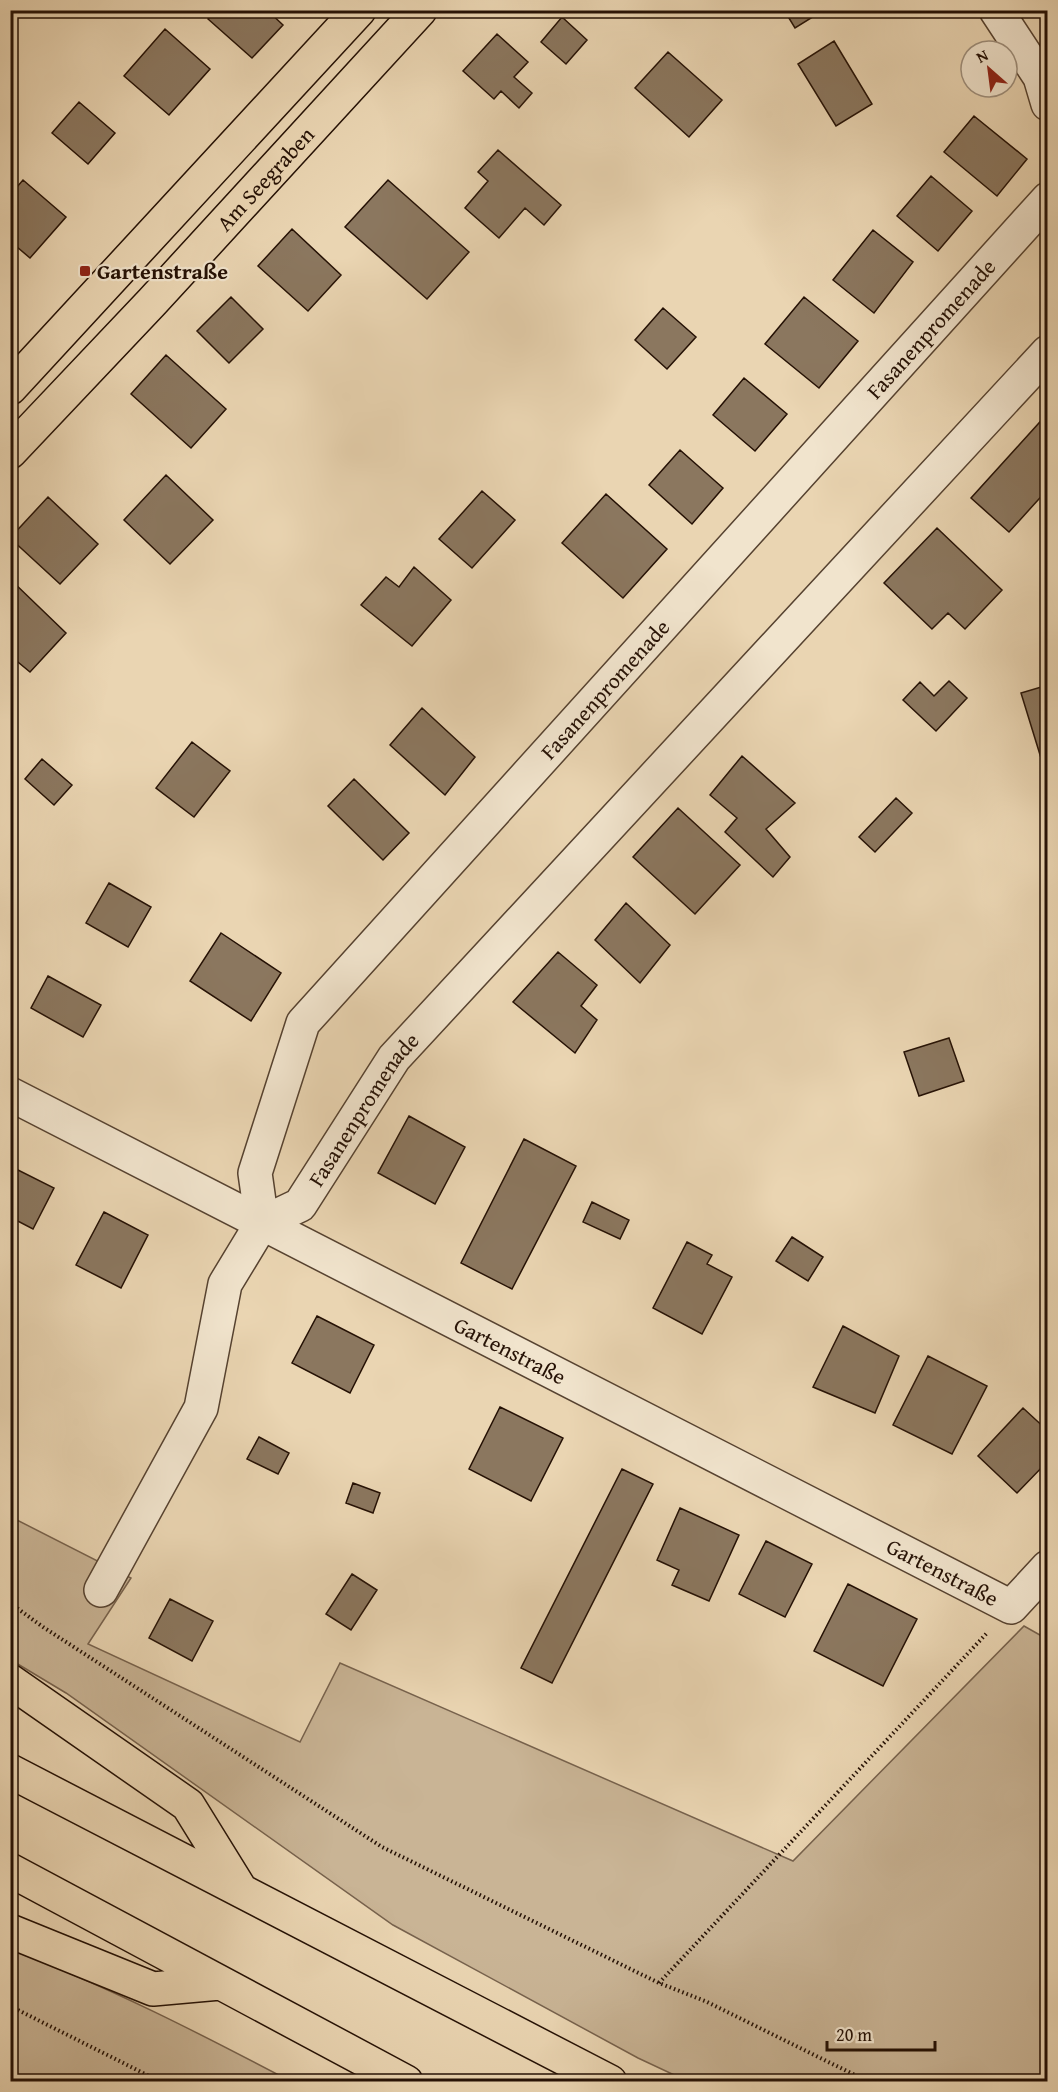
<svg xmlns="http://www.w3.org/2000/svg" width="1058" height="2092" viewBox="0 0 1058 2092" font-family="'Gentium Book Plus',serif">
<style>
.green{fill:#c9b495;stroke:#77624d;stroke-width:1.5}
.building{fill:#8b775f;stroke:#251105;stroke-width:1.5}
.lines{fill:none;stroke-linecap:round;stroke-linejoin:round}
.minor-casing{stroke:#564230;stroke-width:36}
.primary-casing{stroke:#251105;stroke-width:36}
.motorway-casing{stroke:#251105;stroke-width:36}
.path{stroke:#251105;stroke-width:4;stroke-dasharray:1.5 3;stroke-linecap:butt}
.minor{stroke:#f1e4cd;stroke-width:33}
.primary{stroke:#ead5b2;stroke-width:33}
.motorway{stroke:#ead5b2;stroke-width:33}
.poi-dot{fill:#8f2418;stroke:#f1e4cd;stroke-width:2}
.labels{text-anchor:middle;stroke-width:4.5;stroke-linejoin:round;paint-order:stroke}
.street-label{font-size:22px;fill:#251105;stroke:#f1e4cd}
.poi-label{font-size:22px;font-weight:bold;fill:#251105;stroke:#f1e4cd;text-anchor:start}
</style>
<rect width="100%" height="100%" fill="#ead5b2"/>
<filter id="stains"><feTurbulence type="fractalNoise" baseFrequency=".00333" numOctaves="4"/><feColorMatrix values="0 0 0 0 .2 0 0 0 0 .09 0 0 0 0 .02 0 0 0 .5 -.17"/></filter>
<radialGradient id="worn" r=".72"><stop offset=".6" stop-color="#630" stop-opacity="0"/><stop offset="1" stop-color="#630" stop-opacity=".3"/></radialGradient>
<path class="green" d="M11,1517l120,61 -43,66 212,98 40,-79 453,198 231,-235 23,13v442h-360l-49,-23 -245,-133 -327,-232 -55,-33z
M10,1949c97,37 189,84 280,132h-279z"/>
<path class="building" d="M216,10h51l16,15 -31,33 -44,-39z
M784,10h40l-29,18z
M562,17l25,23 -21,24 -25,-22z
M165,29l45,40 -41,46 -45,-39z
M497,34l31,28 -14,15 18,16 -13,15 -18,-17 -7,8 -31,-28z
M834,41l38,63 -36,22 -38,-62z
M668,52l54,48 -33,37 -54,-49z
M79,102l36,31 -27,31 -36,-31z
M974,116l53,43 -30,37 -53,-44z
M498,150l63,55 -17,20 -19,-17 -26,30 -34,-30 23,-27 -10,-9z
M931,176l41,35 -34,40 -41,-35z
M23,180l43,37 -36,41 -20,-17v-46z
M388,180l81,72 -42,47 -82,-72z
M292,229l49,46 -33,36 -50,-45z
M873,230l40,32 -39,51 -41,-33z
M231,297l32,32 -34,34 -32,-32z
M804,297l54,44 -39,47 -54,-44z
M663,308l33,29 -29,32 -32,-29z
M166,355l60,54 -35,39 -60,-54z
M744,378l43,36 -32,37 -42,-36z
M1048,413v76l-39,43 -38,-34z
M680,450l43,38 -31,36 -43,-39z
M166,475l47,45 -43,44 -46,-44z
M482,491l33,29 -43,48 -33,-29z
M606,494l61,55 -44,49 -61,-55z
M48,497l50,47 -38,40 -50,-46z
M937,528l65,62 -37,39 -17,-16 -16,16 -48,-46z
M414,567l37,33 -39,46 -51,-41 25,-28 13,10z
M11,580l55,53 -36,39 -17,-14 -3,3z
M949,681l18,17 -31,33 -33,-31 17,-18 14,14z
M1048,685v71l-7,2 -20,-65z
M422,708l53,49 -30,38 -55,-50z
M192,742l38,29 -36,46 -38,-29z
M742,756l53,47 -29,26 24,28 -17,20 -48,-45 12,-14 -27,-23z
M42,759l30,26 -18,20 -29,-26z
M354,779l55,54 -26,27 -55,-54z
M896,798l16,15 -37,39 -16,-15z
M678,808l62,57 -45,49 -62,-57z
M109,883l42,24 -23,40 -42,-24z
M626,903l44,42 -30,38 -45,-43z
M221,933l60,40 -30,48 -61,-40z
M558,952l39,33 -16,21 16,14 -22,33 -62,-51z
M48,976l53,29 -18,32 -52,-29z
M949,1038l15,43 -45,15 -15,-44z
M409,1116l56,31 -30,57 -57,-31z
M524,1139l52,27 -64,123 -51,-26z
M10,1166l44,22 -21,41 -23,-12z
M592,1202l37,18 -9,19 -37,-17z
M104,1212l44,23 -27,53 -45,-23z
M792,1237l31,20 -15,24 -32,-20z
M687,1242l25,13 -5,9 25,13 -30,57 -49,-26z
M317,1316l57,29 -24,48 -58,-30z
M843,1326l56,30 -24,57 -62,-26z
M928,1356l59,30 -35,68 -59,-29z
M500,1407l63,31 -32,63 -62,-32z
M1023,1408l25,23v30l-31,32 -39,-37z
M259,1437l30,16 -11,21 -31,-15z
M622,1469l31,15 -101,199 -31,-15z
M353,1483l27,10 -7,20 -27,-10z
M680,1508l59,27 -30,66 -37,-16 7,-15 -22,-10z
M766,1541l46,23 -27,53 -46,-23z
M352,1574l25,16 -26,40 -25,-16z
M848,1584l69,35 -34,67 -69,-35z
M170,1599l43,22 -21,40 -43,-23z"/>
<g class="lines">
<defs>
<g id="minor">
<path d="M996,10l44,67 8,27"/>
<path id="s1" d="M10,1094l1001,513 37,-40"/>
<path id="s2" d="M262,1223l-7,-50 48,-150 745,-824"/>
<path id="s3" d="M101,1590l100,-182 24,-124 37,-61 38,-18 94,-147 654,-706"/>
</g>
<g id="primary">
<path d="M10,388l349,-378"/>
<path id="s4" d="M10,452l142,-150 268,-292"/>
</g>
<path id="motorway" d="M10,1681l178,124 52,84
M10,1771l600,311
M10,1870l396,212
M10,1931l143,58 67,-6"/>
</defs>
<use href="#minor" class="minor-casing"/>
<use href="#primary" class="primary-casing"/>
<use href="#motorway" class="motorway-casing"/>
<path class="path" d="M10,1603l33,24 339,220 277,136 46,18 164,81
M659,1983l328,-350
M10,2006l151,76"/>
<use href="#minor" class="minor"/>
<use href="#primary" class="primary"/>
<use href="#motorway" class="motorway"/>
</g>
<rect class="poi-dot" x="79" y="265" width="12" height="12" rx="3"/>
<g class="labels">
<g class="street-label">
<text dy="8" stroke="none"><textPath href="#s4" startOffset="374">Am Seegraben</textPath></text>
<text dy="8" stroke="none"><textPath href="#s2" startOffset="1144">Fasanenpromenade</textPath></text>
<text dy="8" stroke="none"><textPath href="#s2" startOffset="658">Fasanenpromenade</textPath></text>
<text dy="8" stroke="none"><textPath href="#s3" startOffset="562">Fasanenpromenade</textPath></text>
<text dy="8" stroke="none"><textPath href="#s1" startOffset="562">Gartenstraße</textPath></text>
<text dy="8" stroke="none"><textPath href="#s1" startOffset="1048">Gartenstraße</textPath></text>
</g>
<g class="poi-label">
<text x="97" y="279">Gartenstraße</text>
</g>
</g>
<rect width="1058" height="2092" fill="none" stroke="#ead5b2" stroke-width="36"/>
<rect x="12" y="12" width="1034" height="2068" fill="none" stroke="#251105" stroke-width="3"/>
<rect x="18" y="18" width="1022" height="2056" fill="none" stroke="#251105" stroke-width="1.5"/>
<g transform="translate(989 69) rotate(332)"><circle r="28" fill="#f1e4cd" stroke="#9f907d" stroke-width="1.5"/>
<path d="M0-4.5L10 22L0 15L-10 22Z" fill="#8f2418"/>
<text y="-9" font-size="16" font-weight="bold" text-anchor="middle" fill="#251105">N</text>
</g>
<path d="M827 2041v9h108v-9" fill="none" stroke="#251105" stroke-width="3"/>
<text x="836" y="2041" font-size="18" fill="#251105" stroke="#f1e4cd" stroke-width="4.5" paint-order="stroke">20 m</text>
<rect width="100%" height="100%" filter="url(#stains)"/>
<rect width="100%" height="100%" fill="url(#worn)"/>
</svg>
